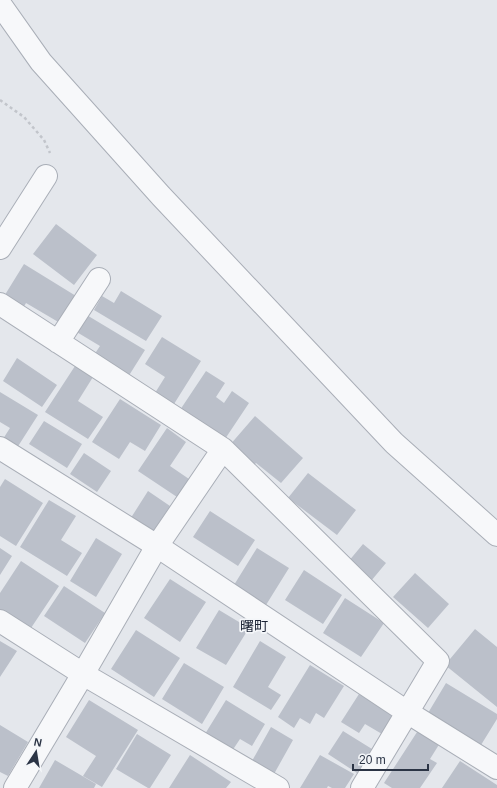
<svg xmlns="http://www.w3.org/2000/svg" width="497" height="788" viewBox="0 0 497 788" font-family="Arial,'Noto Sans JP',sans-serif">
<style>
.building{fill:#bbc0ca}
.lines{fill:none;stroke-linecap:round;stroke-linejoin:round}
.street-casing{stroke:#a9aeb7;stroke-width:24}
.path{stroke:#c2c5cb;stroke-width:2.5;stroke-dasharray:3 3;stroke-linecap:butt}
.street{stroke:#f7f8fa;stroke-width:22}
.labels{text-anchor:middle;stroke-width:3.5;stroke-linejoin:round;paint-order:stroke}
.neighbourhood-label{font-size:14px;fill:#1d2536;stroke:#f4f6f9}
</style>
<rect width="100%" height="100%" fill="#e4e7ec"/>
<path class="building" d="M56,224l41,31 -23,30 -41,-31z
M24,264l52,32 -16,27 -34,-20 -4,7 -19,-12z
M121,291l41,25 -16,25 -52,-31 8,-14 12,7z
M85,314l60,36 -17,27 -34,-22 6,-9 -25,-15z
M162,337l39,24 -27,43 -19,-11 10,-16 -20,-13z
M17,358l40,27 -15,22 -39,-26z
M75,366l18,11 -15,24 25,16 -15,22 -43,-27z
M206,371l19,12 -9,14 8,6 8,-12 17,12 -24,36 -45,-29z
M0,392l38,23 -23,36 -14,-9 9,-14 -10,-6z
M120,399l41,26 -16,26 -15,-9 -11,17 -27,-17z
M255,416l48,42 -22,25 -25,-20 -3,3 -24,-20z
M44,421l38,23 -15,24 -38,-24z
M167,428l19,14 -16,24 19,13 -12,18 -39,-26z
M84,453l27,18 -14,21 -27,-18z
M308,473l48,37 -19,25 -49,-37z
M5,479l38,24 -27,43 -16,-10v-49z
M148,491l22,15 -21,32 -22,-14z
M49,500l27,16 -15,24 21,13 -15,23 -47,-29z
M210,511l45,29 -17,26 -45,-29z
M96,538l26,16 -26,43 -26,-16z
M363,544l23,19 -15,18 -23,-19z
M0,548l12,8 -12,19z
M257,548l32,20 -23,37 -32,-20z
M21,561l38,25 -30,45 -29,-19v-19z
M304,570l38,25 -19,29 -38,-24z
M415,573l34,31 -21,24 -35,-31z
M170,579l36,23 -26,40 -36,-24z
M64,586l41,27 -20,30 -41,-27z
M345,598l39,25 -23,34 -38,-24z
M219,610l30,18 -23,37 -30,-17z
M475,629l22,18v60l-52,-42z
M136,630l44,28 -26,39 -43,-28z
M0,641l17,10 -17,26z
M260,641l26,16 -18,30 13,8 -10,15 -38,-23z
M184,663l40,24 -22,37 -40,-25z
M310,665l34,21 -20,32 -8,-5 -6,11 -10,-6 -6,10 -16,-11z
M446,683l51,31v5l-16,26 -53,-32z
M359,694l35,22 -12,18 -17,-10 -6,9 -18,-11z
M89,700l49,30 -36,57 -19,-11 13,-20 -30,-19z
M226,700l39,24 -13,22 -12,-7 -8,12 -27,-17z
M0,725l28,17 -20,34 -8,-4z
M271,727l22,13 -19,34 -22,-13z
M419,729l21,14 -10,16 7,4 -17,25h-28l-8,-5z
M343,731l29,18 -15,24 -29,-19z
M137,734l34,21 -21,33h-2l-32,-19z
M190,755l41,27 -5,6h-57z
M320,755l34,19 -9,14h-13l-4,-2 -1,2h-27z
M55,760l41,24 -2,4h-55z
M460,761l37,24v3h-55z"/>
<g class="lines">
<defs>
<path id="street" d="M0,4l41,58 120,134 233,247 103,92
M0,248l46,-72
M0,304l223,145 215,212 -76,127
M58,342l41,-63
M0,448l157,98 250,166 90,56
M0,621l83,53 195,114
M15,788l68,-114 74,-128 66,-97"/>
</defs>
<use href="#street" class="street-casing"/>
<path class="path" d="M0,100l24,17 20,23 6,13"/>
<use href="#street" class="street"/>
</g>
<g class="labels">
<g class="neighbourhood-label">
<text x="254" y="631">曙町</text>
</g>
</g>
<g transform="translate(36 752) rotate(12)" stroke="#f4f6f9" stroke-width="3" paint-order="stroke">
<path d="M0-3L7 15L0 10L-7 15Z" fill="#2b3445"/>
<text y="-6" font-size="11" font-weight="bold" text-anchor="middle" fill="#2b3445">N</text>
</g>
<path d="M353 764v6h75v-6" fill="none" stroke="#2b3445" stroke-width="2"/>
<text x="359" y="764" font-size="12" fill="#2b3445" stroke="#f4f6f9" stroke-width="3" paint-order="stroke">20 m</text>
</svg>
